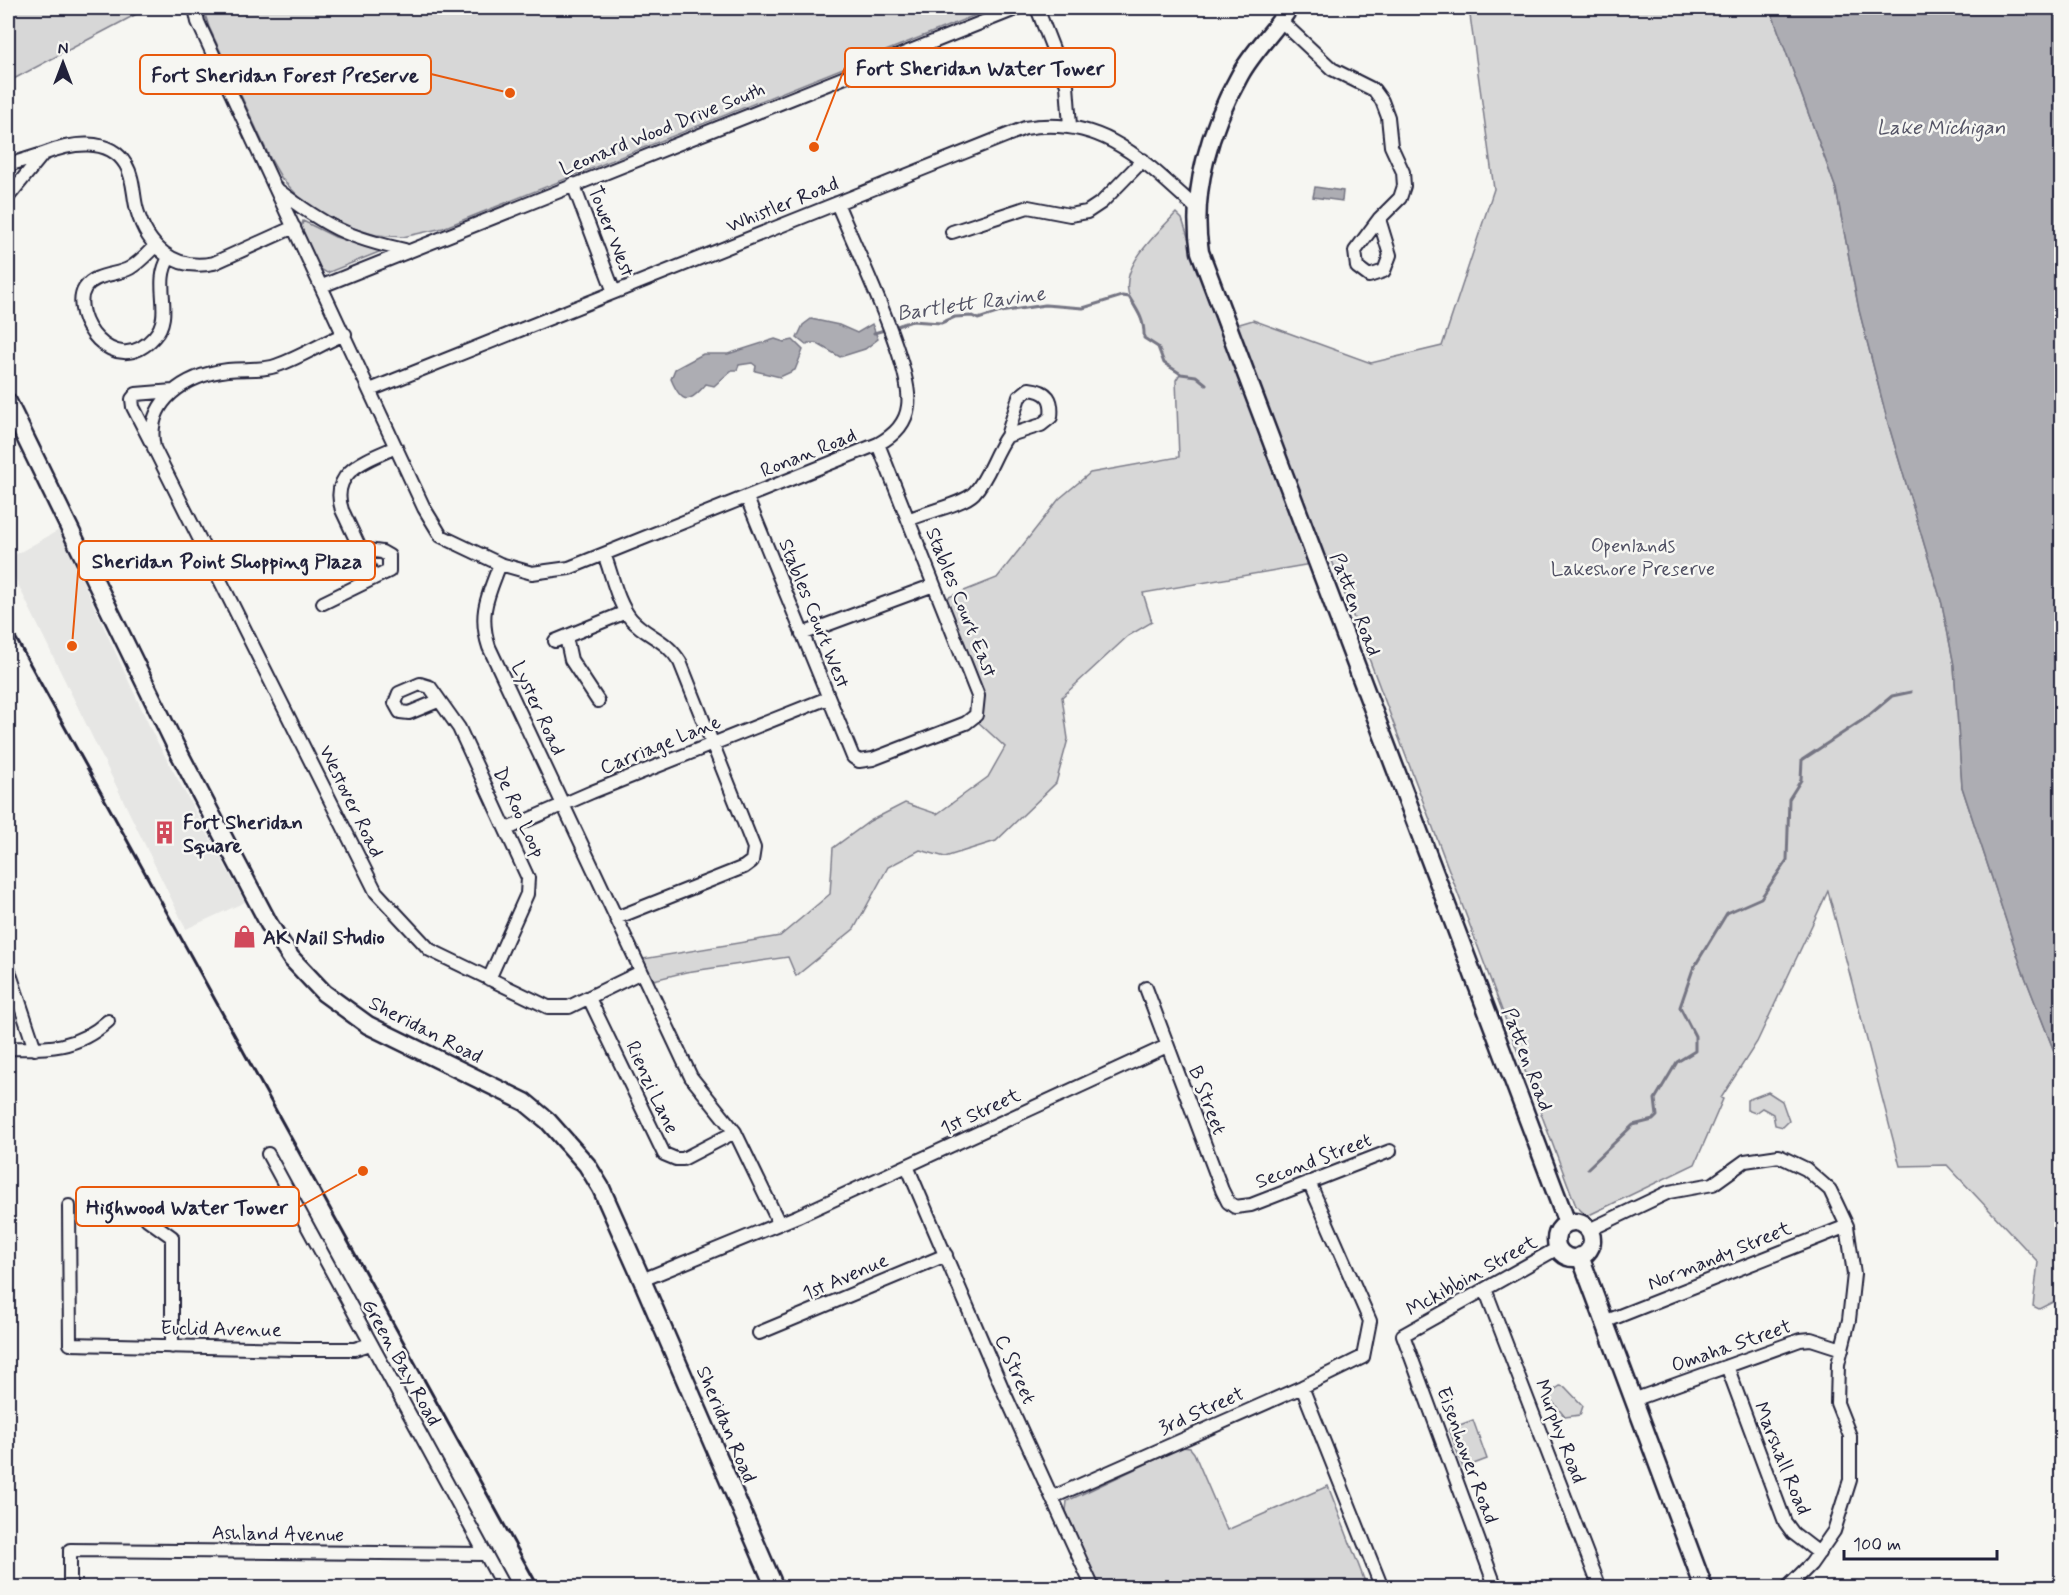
<svg xmlns="http://www.w3.org/2000/svg" width="2069" height="1595" viewBox="0 0 2069 1595" font-family="Mynerve,sans-serif">
<style>
.built{fill:#e6e6e4}
.green{fill:#d7d7d7;stroke:#7c7c89;stroke-width:1.5}
.water{fill:#adadb3;stroke:#757583;stroke-width:1.5}
.lines{fill:none;stroke-linecap:round;stroke-linejoin:round}
.stream{stroke:#757583;stroke-width:3}
.street-casing{stroke:#22223b;stroke-width:16}
.secondary-casing{stroke:#22223b;stroke-width:21}
.street{stroke:#f6f6f2;stroke-width:12}
.secondary{stroke:#f6f6f2;stroke-width:16}
.rail{stroke:#22223b;stroke-width:3}
.labels{text-anchor:middle;stroke-width:5;stroke-linejoin:round;paint-order:stroke}
.street-label{font-size:20px;fill:#22223b;stroke:#f6f6f2}
.park-label{font-size:20px;fill:#4f4f62;stroke:#f6f6f2}
.poi-label{font-size:20px;font-weight:bold;fill:#22223b;stroke:#f6f6f2;text-anchor:start}
.water-label{font-size:21px;font-style:italic;fill:#535365;stroke:#f6f6f2}
.leader{fill:none;stroke:#e8590c;stroke-width:2}
.callout-dot{fill:#e8590c;stroke:#f6f6f2;stroke-width:2}
.callout{fill:#f6f6f2;stroke:#e8590c;stroke-width:2}
.callout-label{font-size:21px;text-anchor:middle;font-weight:bold;fill:#22223b}
</style>
<rect width="100%" height="100%" fill="#f6f6f2"/>
<filter id="ink" filterUnits="userSpaceOnUse"><feTurbulence type="fractalNoise" baseFrequency=".0167" numOctaves="2"/><feDisplacementMap in="SourceGraphic" scale="12" xChannelSelector="R" yChannelSelector="G"/><feConvolveMatrix kernelMatrix="1 2 1 2 8 2 1 2 1" color-interpolation-filters="sRGB"/></filter>
<g filter="url(#ink)">
<path class="built" d="M59,530l95,206 91,166 -59,27 -178,-365v-5z"/>
<path class="green" d="M8,8h140l-140,74z
M203,8h790l-550,220 -40,9 -27,-2 -27,-8 -23,-10 -24,-17 -20,-21 -11,-19 -62,-133z
M1469,8h301l66,181 23,121 29,113 54,181 12,61 8,122 60,182 39,100v229l-22,11 -6,-3 5,-44 -91,-97 -47,1 -72,-275 -71,151 -36,56 2,1 -28,65 -108,52 -11,-10 -245,-648 -26,7 -162,28 9,29 -24,14 -66,61 6,42 -12,44 -60,58 -51,16 -25,-7 -32,17 -34,62 -58,47 -8,-19 -102,15 -32,8 -11,-21 137,-23 50,-42 3,-46 37,-27 35,-18 32,11 51,-37 17,-30 -28,-26 5,-7 1,-17 -39,-98 53,-21 62,-79 31,-26 89,-16 -3,-77 4,-6 -16,-11 -6,-16 -14,-9c1,-17 -6,-24 -13,-38 -16,-31 26,-66 45,-87l6,6 37,111 34,-10 118,43 71,-17 52,-157z
M303,221l32,16 43,12 1,3 -52,21 -8,-5 -18,-40z
M1768,1092l14,9 7,20 -6,6 -8,-2 -2,-11 -11,-6 -7,5 -8,-3v-10z
M1560,1386l5,1 18,19 -3,9 -15,2 -14,-17v-8z
M1473,1420l14,39 -24,9 -14,-39z
M1182,1447l8,1 4,5 33,77 101,-44 39,101h-268l-33,-76 1,-10z"/>
<path class="water" d="M1770,8h291v1061l-39,-100 -60,-182 -8,-122 -12,-61 -54,-181 -29,-113 -23,-121z
M1315,187l28,4 -1,10 -29,-4z
M811,319l28,6 18,8 15,-9 6,15 -13,10 -25,8 -24,-14h-8l-2,2 -9,-7 6,-13z
M775,339l9,3 9,-2 10,10 -8,20 -15,7 -25,-6 1,-5 -4,-3 -13,2 -2,5h-5l-18,16 -8,-2c-17,20 -24,21 -35,-5l4,-10 28,-15h25z"/>
<g class="lines">
<path class="stream" d="M894,327l18,-6 29,2 14,-6 17,-1 6,3 22,-7 45,-7 38,3 39,-12 7,1c9,14 16,24 15,41l14,9 6,16 17,11 15,2 10,8
M874,333l14,-4
M1588,1168l45,-43 20,-5 4,-4 -2,-17 22,-37 18,-11v-15l-15,-29 13,-38 34,-56 34,-15 26,-38 2,-61 12,-19 1,-20 65,-43 25,-21 19,-4"/>
<defs>
<path id="street" d="M195,8l3,14 226,486 17,28 59,28 32,9 37,-5 309,-124c15,-8 28,-20 30,-38 6,-39 -54,-160 -71,-203
M1037,8l30,77 3,41
M1281,21l51,48 42,21 8,11 6,16 3,29 12,26 1,14 -4,12 -21,21 -24,32 2,16 12,9 15,-5 6,-16 -11,-36
M43,154c27,-11 66,-18 83,11 8,13 7,31 11,45 10,36 37,62 77,53l80,-36
M8,165l35,-11 -35,43
M573,184l41,108
M278,190c47,36 70,48 127,60
M952,232l76,-25 42,8 17,-3 15,-10 41,-42
M155,246c-8,8 -15,16 -25,22 -14,8 -35,5 -45,20 -17,27 29,94 69,49 21,-23 -2,-52 15,-79
M322,286l696,-278
M345,334c-23,9 -44,23 -67,31 -14,6 -35,3 -50,5 -42,5 -84,31 -74,78l222,444 54,58 118,57h21l72,-35
M1029,389c19,2 24,10 22,28l-10,8 -34,11 12,-39z
M370,390l655,-262c77,-13 119,33 171,80
M151,442l-18,-35 -1,-8 4,-5 37,-3
M747,498l106,259 6,4 14,-2 93,-36 10,-8 2,-19 -100,-252
M908,520c17,-8 54,-15 66,-27 15,-16 20,-39 33,-57
M360,549l22,3 7,4v15l-15,7
M604,554c8,20 13,49 27,65 16,18 34,19 49,43l74,186 -2,13 -8,6 -128,51
M500,564c-12,32 -22,49 -11,83l202,430 44,55 44,91
M323,603l51,-25 -32,-68c-13,-39 25,-50 54,-63
M802,634l132,-49
M566,637l5,23 27,41
M555,641l71,-29
M438,701l-29,12 -9,-1 -5,-9 4,-10 21,-9 10,3 29,41 69,150 -1,16 -38,85
M507,829l85,-37 236,-94
M8,968l27,81
M1146,988l76,202 6,12 7,5 16,-2 139,-54
M589,998l75,156 12,5h7l52,-27
M8,1048c40,1 69,1 100,-27
M268,1154l236,434
M907,1166l96,224 90,198
M69,1206l1,138 228,5h57l15,-5
M147,1219l25,18v110
M1589,1230l80,-38 44,-8 32,-23 34,-5 27,13 24,21 17,36 7,48 -5,46 -11,44 -1,39 13,33v44l-16,51 -23,33 -24,24
M642,1280l156,-64 369,-170
M1485,1289l115,299
M1604,1322l243,-96
M759,1333l187,-78
M1727,1366l58,156 8,11 26,20
M1302,1387l80,201
M1633,1400l167,-60 11,-1 31,10
M1053,1497l249,-110 61,-30 7,-36 -61,-139
M70,1588v-38l415,4
M1496,1588l-93,-253 155,-87"/>
<path id="secondary" d="M1289,8c-14,23 -36,43 -49,67 -30,53 -50,117 -40,177l367,971
M8,402l168,345 93,177 22,34 33,35 44,32 157,77 23,19 39,44 14,23 41,92 133,308
M1556 1240a18 18 0 1 1 36 0a18 18 0 1 1-36 0Z
M1580,1256l124,332"/>
</defs>
<use href="#street" class="street-casing"/>
<use href="#secondary" class="secondary-casing"/>
<use href="#street" class="street"/>
<use href="#secondary" class="secondary"/>
<path class="rail" d="M8,624l531,964"/>
</g>
</g>
<defs>
<symbol id="building-bare" viewBox="-9 -9 18 18"><path d="M-4-6H4V6H1V3H-1V6H-4ZM-2.5-4.3h1.7v1.8h-1.7ZM.8-4.3h1.7v1.8H.8ZM-2.5-1h1.7V.8h-1.7ZM.8-1h1.7V.8H.8Z" fill="#d1495b" stroke="#f6f6f2" stroke-width="2.5" paint-order="stroke"/></symbol>
<symbol id="shop-bare" viewBox="-9 -9 18 18"><path d="M-5-2.5h2.3a2.7 3.5 0 0 1 5.4 0H5L5.5 6h-11ZM-1.5-2.5h3a1.5 2.3 0 0 0-3 0Z" fill="#d1495b" stroke="#f6f6f2" stroke-width="2.5" paint-order="stroke"/></symbol>
</defs>
<g fill-rule="evenodd">
<use href="#building-bare" x="148" y="816" width="33" height="33"/>
<use href="#shop-bare" x="228" y="920" width="33" height="33"/>
</g>
<g class="labels">
<g class="street-label">
<text transform="translate(662 128) rotate(-22)" y="7">Leonard Wood Drive South</text>
<text transform="translate(782 204) rotate(-22)" y="7">Whistler Road</text>
<text transform="translate(612 231) rotate(69)" y="7">Tower West</text>
<text transform="translate(808 452) rotate(-22)" y="7">Ronan Road</text>
<text transform="translate(962 602) rotate(68)" y="7">Stables Court East</text>
<text transform="translate(1356 604) rotate(69)" y="7">Patten Road</text>
<text transform="translate(815 613) rotate(68)" y="7">Stables Court West</text>
<text transform="translate(539 708) rotate(65)" y="7">Lyster Road</text>
<text transform="translate(660 744) rotate(-22)" y="7">Carriage Lane</text>
<text transform="translate(352 801) rotate(64)" y="7">Westover Road</text>
<text transform="translate(520 812) rotate(65)" y="7">De Roo Loop</text>
<text transform="translate(426 1029) rotate(27)" y="7">Sheridan Road</text>
<text transform="translate(1528 1059) rotate(69)" y="7">Patten Road</text>
<text transform="translate(653 1087) rotate(65)" y="7">Rienzi Lane</text>
<text transform="translate(1208 1100) rotate(69)" y="7">B Street</text>
<text transform="translate(980 1111) rotate(-25)" y="7">1st Street</text>
<text transform="translate(1313 1160) rotate(-21)" y="7">Second Street</text>
<text transform="translate(1719 1255) rotate(-22)" y="7">Normandy Street</text>
<text transform="translate(1471 1275) rotate(-29)" y="7">Mckibbin Street</text>
<text transform="translate(845 1276) rotate(-23)" y="7">1st Avenue</text>
<text transform="translate(221 1328) rotate(1)" y="7">Euclid Avenue</text>
<text transform="translate(1731 1345) rotate(-19)" y="7">Omaha Street</text>
<text transform="translate(402 1362) rotate(61)" y="7">Green Bay Road</text>
<text transform="translate(1016 1369) rotate(66)" y="7">C Street</text>
<text transform="translate(1201 1410) rotate(-24)" y="7">3rd Street</text>
<text transform="translate(727 1424) rotate(67)" y="7">Sheridan Road</text>
<text transform="translate(1561 1431) rotate(69)" y="7">Murphy Road</text>
<text transform="translate(1468 1455) rotate(70)" y="7">Eisenhower Road</text>
<text transform="translate(1783 1458) rotate(68)" y="7">Marshall Road</text>
<text transform="translate(278 1533) rotate(1)" y="7">Ashland Avenue</text>
</g>
<g class="park-label">
<text x="1633" y="552">Openlands<tspan x="1633" dy="23">Lakeshore Preserve</tspan></text>
</g>
<g class="poi-label">
<text x="183" y="829">Fort Sheridan<tspan x="183" dy="23">Square</tspan></text>
<text x="263" y="944">AK Nail Studio</text>
</g>
<g class="water-label">
<text x="1941" y="134">Lake Michigan</text>
<text transform="translate(971 303) rotate(-8)" y="7">Bartlett Ravine</text>
</g>
</g>
<path class="leader" d="M814 147L845 67M510 93L431 74M72 646L79 560M363 1171L299 1207"/>
<g class="callout-dot">
<circle cx="814" cy="147" r="6"/>
<circle cx="510" cy="93" r="6"/>
<circle cx="72" cy="646" r="6"/>
<circle cx="363" cy="1171" r="6"/>
</g>
<g class="callout">
<rect x="845" y="48" width="270" height="39" rx="6"/>
<rect x="140" y="55" width="291" height="39" rx="6"/>
<rect x="79" y="541" width="296" height="39" rx="6"/>
<rect x="76" y="1187" width="223" height="39" rx="6"/>
</g>
<g class="callout-label">
<text x="980" y="75">Fort Sheridan Water Tower</text>
<text x="285" y="82">Fort Sheridan Forest Preserve</text>
<text x="227" y="568">Sheridan Point Shopping Plaza</text>
<text x="187" y="1214">Highwood Water Tower</text>
</g>
<rect width="2069" height="1595" fill="none" stroke="#f6f6f2" stroke-width="30"/>
<rect x="15" y="15" width="2039" height="1565" fill="none" stroke="#22223b" stroke-width="2" filter="url(#ink)"/>
<g transform="translate(63 63)" stroke="#f6f6f2" stroke-width="4.5" paint-order="stroke">
<path d="M0-4.5L10 22L0 15L-10 22Z" fill="#22223b"/>
<text y="-9" font-size="16" font-weight="bold" text-anchor="middle" fill="#22223b">N</text>
</g>
<path d="M1844 1550v9h153v-9" fill="none" stroke="#22223b" stroke-width="3"/>
<text x="1853" y="1550" font-size="18" fill="#22223b" stroke="#f6f6f2" stroke-width="4.5" paint-order="stroke">100 m</text>
</svg>
